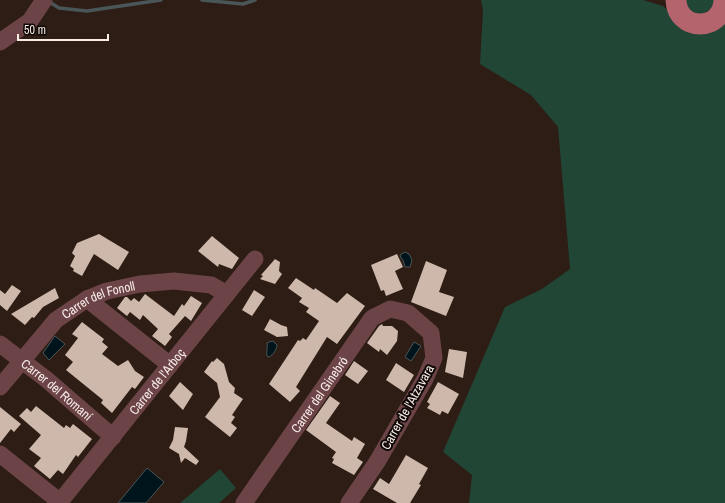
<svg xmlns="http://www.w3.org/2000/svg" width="725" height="503" viewBox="0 0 725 503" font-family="'Archivo Narrow',sans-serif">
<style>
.green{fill:#214636}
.water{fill:#00141b;stroke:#4a5558}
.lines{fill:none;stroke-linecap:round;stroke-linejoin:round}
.stream{stroke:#4a5558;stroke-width:3.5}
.building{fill:#cdb8ab}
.minor{stroke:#6c4448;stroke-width:17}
.major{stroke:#b4646d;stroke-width:21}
.labels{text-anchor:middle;stroke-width:4;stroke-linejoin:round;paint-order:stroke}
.street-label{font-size:13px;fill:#f7ece6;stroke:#100906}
</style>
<rect width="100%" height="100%" fill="#2d1d14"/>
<path class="green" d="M481,0h162l20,6 22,20 40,-2v479h-256l3,-28 -29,-23 62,-145 37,-18 28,-20 -12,-142 -27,-32 -51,-31 3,-53z
M685,0h30l-1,7 -12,8 -13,-4z
M220,469l16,19 -17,15h-39z"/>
<path class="water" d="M405,252l4,2 3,6 -2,7h-5l-2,-7 -2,-2 -1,-3z
M55,336l10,8 -16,16 -6,-7z
M273,341l4,4c0,4 -4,10 -8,12l-2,-1c-1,-5 1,-8 0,-13l2,-1z
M414,342l7,4 -10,15 -6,-4z
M147,468l17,14 -18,21h-28z"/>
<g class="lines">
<path class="stream" d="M202,0l41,4 12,-4
M48,1l11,7 28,3 74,-11"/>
</g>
<path class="building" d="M99,234l30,18 -11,18 -24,-16 -12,22 -9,-5 1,-2 -4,-3 5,-10 -3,-3 5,-10z
M212,236l27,22 -7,11 -13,-5 -1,3 -20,-16z
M397,254l6,13 -8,4 8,18 -17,7 -2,-6 -3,1 -10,-26z
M275,259l5,3 -1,9 3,3 -7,10 -15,-5 3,-3 -2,-1z
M426,261l21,9 -8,22 15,5 -8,19 -35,-14z
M296,278l18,12 1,-2 22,15 10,-10 18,13 -28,38 -10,-7 -31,50 4,4 -10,11 -21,-18 29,-44 2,1 3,-3 3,2 13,-19 -13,-9 3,-4 -10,-6 3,-4 -14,-10z
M12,285l9,6 -14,20 -7,-6v-15l5,4z
M55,288l4,10 -16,9 -9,11 -2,-1 -7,8 -14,-11z
M254,290l11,7 -13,19 -10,-6z
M145,294l29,22 8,-12 2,2 7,-10 11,7 -11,18 -6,-5 -16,18 3,3 -7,9 -13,-10 6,-7 -15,-14 -3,5 -10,-8 -3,4 -10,-8 8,-11h2l4,4 3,-3 5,4z
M270,319l11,6 6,2 1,9 -11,1 -13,-7z
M82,322l22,17 -2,3 6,5 -6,7 16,12 10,-6 7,11 9,6 -9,12 -3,-2 -20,26 -11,-10 2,-3 -37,-30 7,-8 -8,-7 13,-17 -6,-4z
M382,324l1,2h9l6,5 -1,10 -10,14 -7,-6 -1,3 -12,-9 12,-17z
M449,349l18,3 -4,26 -18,-6z
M217,358l7,6 5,18 6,6 -1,5 9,6 -11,16 3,2 -4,6 6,5 -7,9 -25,-20 15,-20 -3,-14 -13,-11 8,-11 1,1z
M354,361l14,10 -10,13 -13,-9z
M396,363l18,12 -10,17 -18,-12z
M180,382l13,12 -10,16 -14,-14z
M438,382l21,12 -11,20 -6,-3 -2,4 -13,-7 3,-4 -3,-2z
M330,396l10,7 -14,20 26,18 2,-4 11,7 -8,14 6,4 -9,13 -22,-12 2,-4 -2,-1 4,-6 -30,-22z
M36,406l28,22 2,-3 4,3 3,-4 19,15 -14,18 -2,-2 -13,19 -5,-4 -8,9 -16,-13 7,-8 -12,-9 12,-14 -22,-19 8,-8 4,4z
M0,407l21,17 -7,8 -3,-3 -11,14z
M175,427l13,1 -2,13 -2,6 15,14 -3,4 -11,-7 -4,5 -2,-9 -10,-6 4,-8z
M406,455l22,13 -9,16 2,1 -11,18h-13l-24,-14 7,-11 9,6z"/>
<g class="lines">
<g class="minor">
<path d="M0,42l30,-21 14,-21"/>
<path d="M87,299l83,66"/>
<path id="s1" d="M0,344l46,35 67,58"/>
<path id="s2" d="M0,387l56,-67 31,-21 20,-8 33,-7 34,-3 37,4 16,9"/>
<path d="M0,454l60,48"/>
<path id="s3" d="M59,503l196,-244"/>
<path id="s4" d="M244,503l128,-185 18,-9 18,4 23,20 3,25 -9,21 -48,83 -28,41"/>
</g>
<path class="major" d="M676,0c1,32 47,32 48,0"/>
</g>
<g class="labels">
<g class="street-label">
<text dy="5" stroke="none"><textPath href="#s2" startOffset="135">Carrer del Fonoll</textPath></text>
<text dy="5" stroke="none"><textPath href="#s3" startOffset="156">Carrer de l'Arboç</textPath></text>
<text dy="5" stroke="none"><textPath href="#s1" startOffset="73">Carrer del Romaní</textPath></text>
<text dy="5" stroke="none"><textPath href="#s4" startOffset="132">Carrer del Ginebró</textPath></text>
<text transform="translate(407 407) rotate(-61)" y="5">Carrer de l'Atzavara</text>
</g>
</g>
<path d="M18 34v6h90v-6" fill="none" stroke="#f7ece6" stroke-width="2"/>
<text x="24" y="34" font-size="12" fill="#f7ece6" stroke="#100906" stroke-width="3" paint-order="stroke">50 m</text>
</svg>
